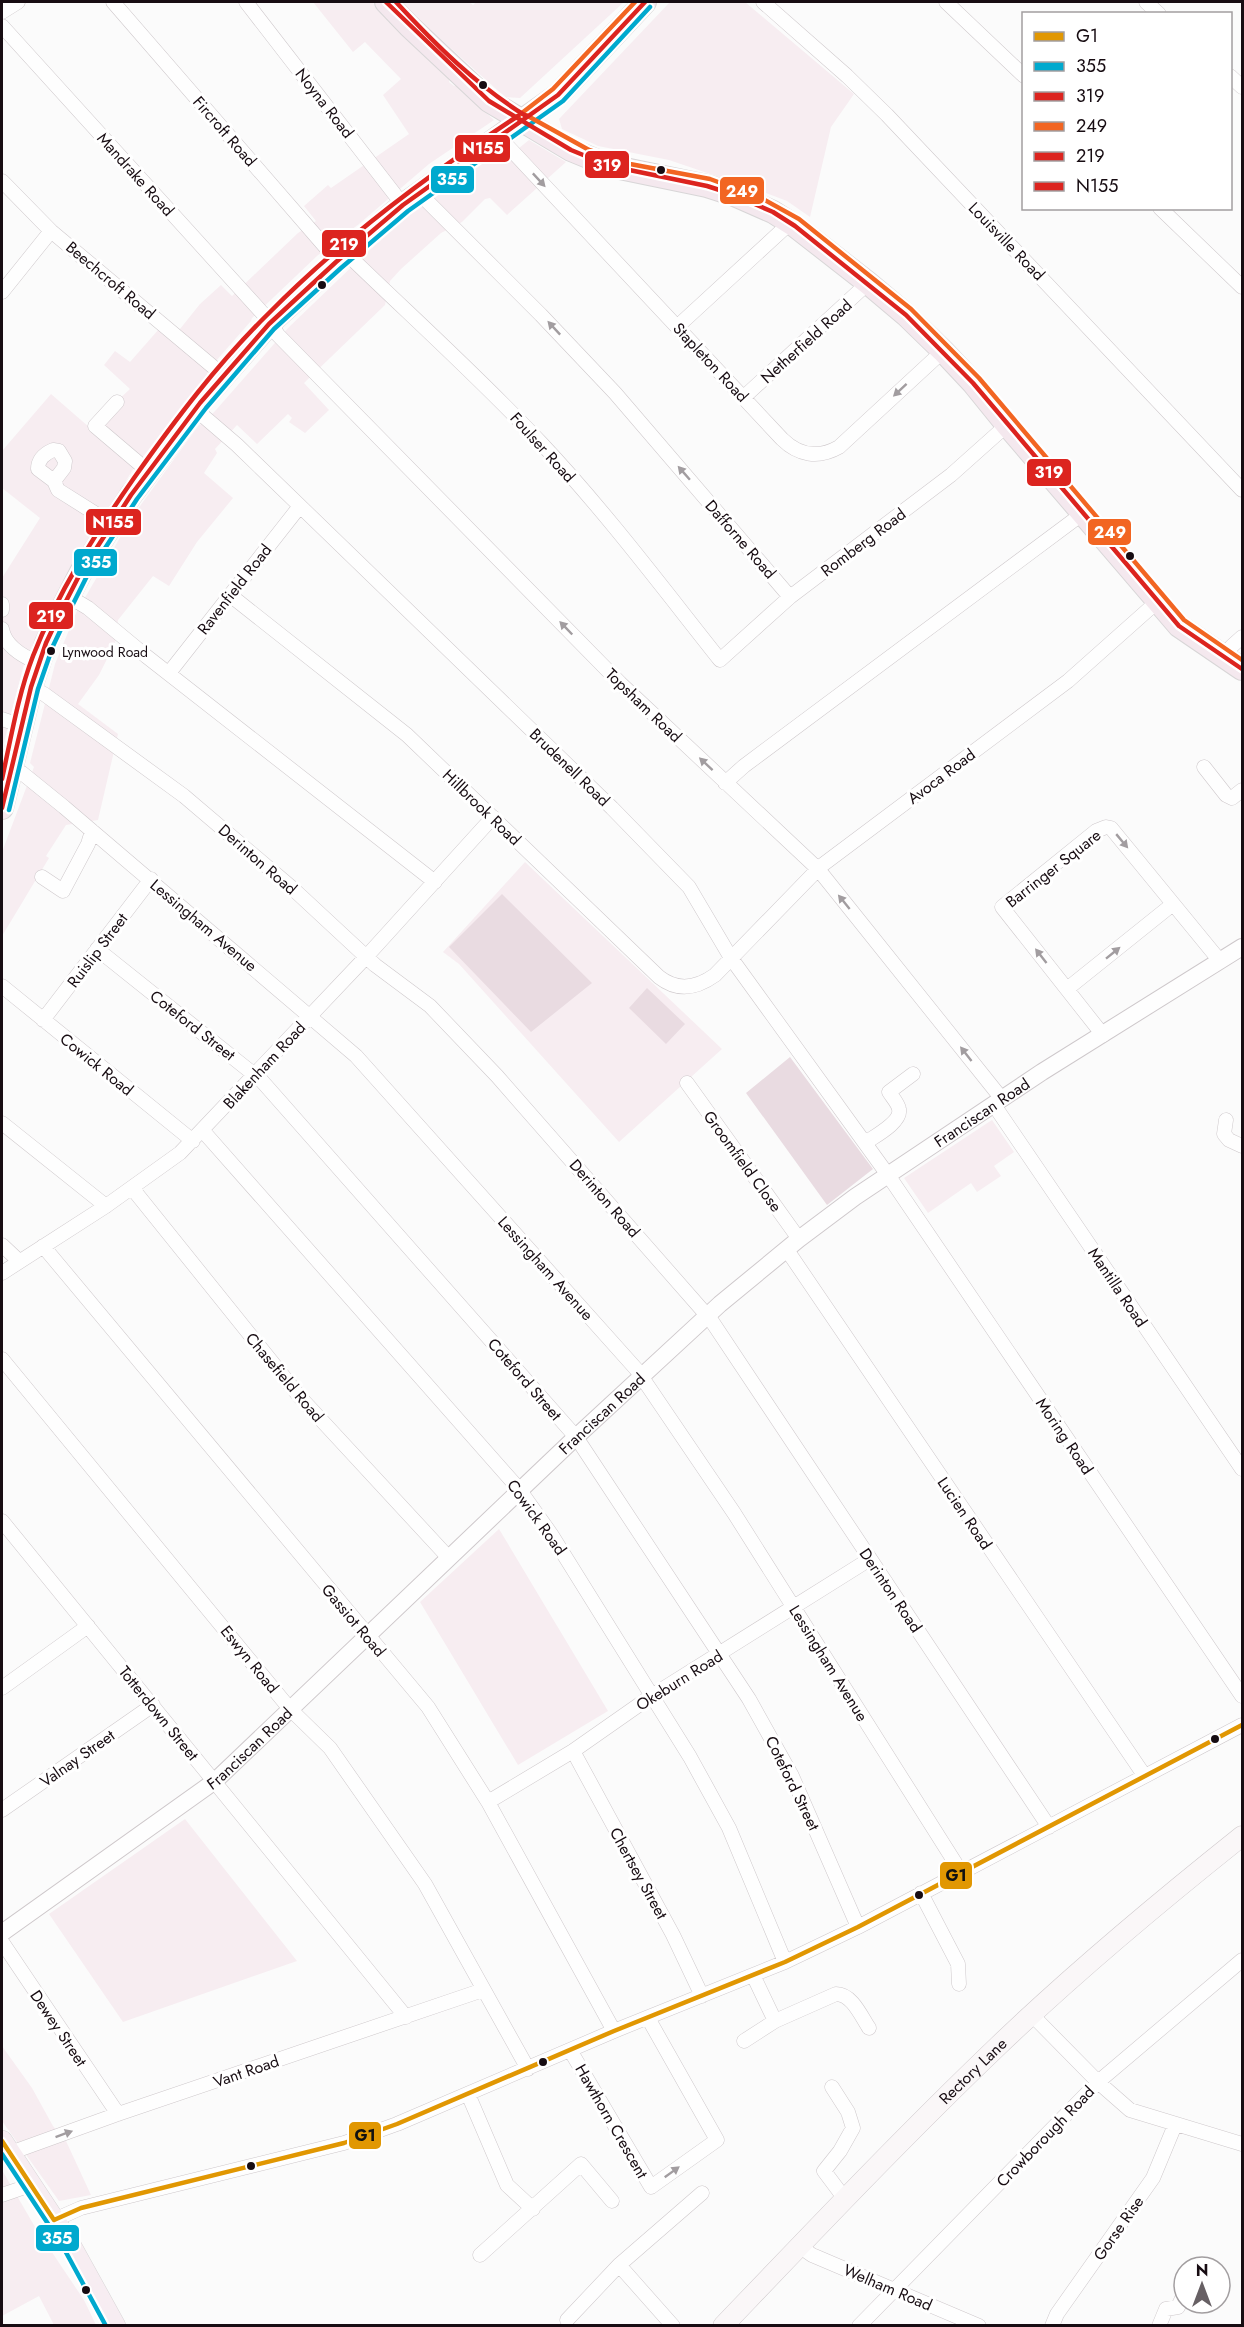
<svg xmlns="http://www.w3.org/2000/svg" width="1244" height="2327" viewBox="0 0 1244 2327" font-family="Jost,sans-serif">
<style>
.built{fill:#f7edf1}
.green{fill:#e9dbe1}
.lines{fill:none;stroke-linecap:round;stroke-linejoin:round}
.minor-casing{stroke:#cec8cb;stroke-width:15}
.tertiary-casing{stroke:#cec8cb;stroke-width:18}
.secondary-casing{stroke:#cec8cb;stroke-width:21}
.primary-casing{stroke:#d8d6d7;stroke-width:22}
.trunk-casing{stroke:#d8d6d7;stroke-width:24}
.minor{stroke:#fefefe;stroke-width:14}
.tertiary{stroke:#fefefe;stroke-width:16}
.secondary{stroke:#faf7f8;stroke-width:20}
.primary{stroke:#f7edf2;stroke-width:21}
.trunk{stroke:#f4e8ee;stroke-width:22}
.bus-1-casing{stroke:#fff;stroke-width:9}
.bus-2-casing{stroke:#fff;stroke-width:9}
.bus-3-casing{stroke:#fff;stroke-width:9}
.bus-4-casing{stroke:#fff;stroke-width:9}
.bus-5-casing{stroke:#fff;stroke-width:9}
.bus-6-casing{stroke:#fff;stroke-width:9}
.bus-1{stroke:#e19702;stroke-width:4.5}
.bus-2{stroke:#00a9ce;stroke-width:4.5}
.bus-3{stroke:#dc241f;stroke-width:4.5}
.bus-4{stroke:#f26522;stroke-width:4.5}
.bus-5{stroke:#dc241f;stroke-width:4.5}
.bus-6{stroke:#dc241f;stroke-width:4.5}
.oneway{fill:#a29da0}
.bus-dot{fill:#170c12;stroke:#fff;stroke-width:2}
.labels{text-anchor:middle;stroke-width:6;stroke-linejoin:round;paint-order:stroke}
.bus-label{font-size:14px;fill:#170c12;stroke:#fff;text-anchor:start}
.street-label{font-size:16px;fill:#170c12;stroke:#fff}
.line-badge{stroke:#fff;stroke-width:2}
.badge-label{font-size:16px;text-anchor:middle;font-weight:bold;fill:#fff}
.pale-badge-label{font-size:16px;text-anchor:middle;font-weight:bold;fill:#111}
</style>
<rect width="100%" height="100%" fill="#fbfbfb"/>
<path class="built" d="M313,2h59l78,74 -1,6 5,4 2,-1 38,35 -65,44 -70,60 -42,32 -65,62 -1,3 -43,49 -1,6 -73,92 -65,103 -44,89 -23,90v-172l38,-60 -38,-30v-37l49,-57 38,33 41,-38 -26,-24 11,-14 15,11 29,-33 13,10 28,-35 21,-19 11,11 66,-63 18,-12 -12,-15 24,-21 3,3 78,-54 -26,-39 18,-16 -36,-37 -12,10z
M403,2h66l4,3 3,-3h148l-104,96 -15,-1 -98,-88z
M670,2h75l109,92 -23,33 -21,90 -23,-16 -21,-8 -97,-33 -71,-14 -36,-17 -3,-10z
M529,140l37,22 -59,53 -17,-17 -5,1 -23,23 -21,11 -40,36 -11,12 -5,24 -81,78 25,27 -24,23 -16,-11 3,-4 -4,-4 -31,30 -20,-19 -22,24 2,4 -13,20 29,25 -36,44 -28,44 -16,-10 -35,44 -3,23 -16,32 -21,29 40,30 -20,86 -32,5 -20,31 3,2 -47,78v-84l32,-85 -4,-4 25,-99 21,-51 56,-96 67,-92 3,-1 14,-14 72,-82 76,-73 55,-48 82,-57 7,7z
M525,862l197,187 -103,93 -160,-178 -16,-12z
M992,1120l22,32 -20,14 7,10 -24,16 -6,-9 -43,30 -24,-35z
M499,1529l109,182 -90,54 -98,-163z
M185,1819l112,142 -174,61 -74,-108z
M2,2046l30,42 21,38 13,15 25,54 -32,6 -57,-80z
M2,2170l33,57 49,73 12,25h-42l-15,-29 -37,20z"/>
<path class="green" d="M502,894l90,89 -61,49 -82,-85z
M647,988l38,36 -19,20 -37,-36z
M790,1057l83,112 -46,36 -81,-112z"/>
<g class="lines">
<defs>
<path id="minor" d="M113,2l215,248 8,12
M246,2l157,203
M763,2l84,74 40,39 355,375
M946,2l78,74
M1146,2l13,12
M2,12l16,-10
M2,26l264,291 12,18 342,348 198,186 184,230
M1230,76l12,11
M499,137l283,302c16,16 36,20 57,8l104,-96
M2,181l49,50 173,145
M419,193l122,122 74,78 175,204
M1160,208l82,79
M346,253c65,63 133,124 195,190 64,68 121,144 179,217l70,-63 161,-122 56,-50
M2,292l49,-61
M678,326l112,-103
M744,397l124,-114
M117,402l-22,24 53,45
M195,409l42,36 375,363 77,79 42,71 157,217 354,521
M54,481l10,-13 1,-7 -6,-10 -6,-1c-9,4 -15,9 -15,19l16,12 4,9 54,34
M230,595l177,140 252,242c19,15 38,11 56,-2l106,-109 247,-185 90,-80
M68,596l20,12 58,48 289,226
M2,604v6
M2,629c3,17 22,28 37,34
M1223,657l9,-11 10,-9
M169,673l131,-167
M31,687l13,7 140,102 107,91 84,78 55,41 67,70 214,244 338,507
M2,719l20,7
M1204,767l22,28 6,3 10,-8
M12,770l10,3 42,34 292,249 281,314 97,143 227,359
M725,783l19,-17 338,-252
M42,877l21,14 25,-47 4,-13
M97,949l164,131 315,357 173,262 43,77 66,151
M2,986l191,155
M1067,989l106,-85
M43,1020l108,-141
M1103,1035l-101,-128 94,-76 10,-4 5,1 109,133
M687,1083l112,156
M994,1105l248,364
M1226,1120l-2,14 5,6 13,6
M2,1123l104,83
M203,1131l316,358 32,45 139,223 39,71 56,134
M865,1143c10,-7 37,-21 34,-34 -1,-6 -7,-12 -10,-17l24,-18
M132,1188l168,209 148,160
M2,1245l17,16
M43,1246l385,461 60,95 126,229
M787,1250l357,525
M2,1273l104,-67 74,-53 186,-196 127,-140
M2,1359l288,350 40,39 95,136 103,185
M2,1521l404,496
M2,1688l86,-62
M573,1751l100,184 29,61
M488,1802l85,-51 80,-56 217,-136
M2,1810l151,-105
M921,1893l37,71 1,20
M2,1942l116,172
M753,1975l22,46
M1032,2015l66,67 32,28 112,34
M744,2041l31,-20 61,-27c16,0 25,22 33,34
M570,2050l81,137 66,-47 -69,-122
M832,2087l16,25 5,16 -13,23 -16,20 21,28
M468,2094l39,91 26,24
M10,2153l108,-39 365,-124
M2,2195l29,-10
M54,2220l27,-12 263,-65 53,-19 217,-93 171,-69 73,-35 384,-202
M799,2246l13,9 167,71
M480,2255l101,-91 31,37
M619,2265l54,61
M567,2320l52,-55 83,-72
M859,2326l239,-244 144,-122
M1052,2326l5,-12 96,-136 22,-53
M1159,2326l7,-17 12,-2 6,-13"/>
<g id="tertiary">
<path id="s1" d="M2,1933l213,-152 361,-344 144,-133 79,-65 56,-42 187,-125 200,-125"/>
</g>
<g id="secondary">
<path id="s2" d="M723,2326c90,-94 180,-189 274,-279 78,-75 161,-144 245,-211"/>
</g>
<path id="primary" d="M2,2141l66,100 47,85"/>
<path id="trunk" d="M386,2l23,24 80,75 82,49 39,16 97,20 25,8 41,18 22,14 73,57 38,32 37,36 30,32 34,42 172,201 63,43
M2,808l29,-121 15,-44 17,-36 18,-35 50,-77 69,-92 69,-79 67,-62 67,-57 155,-110 87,-93"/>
</defs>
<use href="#minor" class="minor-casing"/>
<use href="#tertiary" class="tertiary-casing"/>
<use href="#secondary" class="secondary-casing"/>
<use href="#primary" class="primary-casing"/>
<use href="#trunk" class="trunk-casing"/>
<use href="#minor" class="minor"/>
<use href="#tertiary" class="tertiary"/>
<use href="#secondary" class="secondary"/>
<use href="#primary" class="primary"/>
<use href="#trunk" class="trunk"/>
<defs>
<path id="bus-1" d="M2,2141l52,79
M54,2220l27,-12 263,-65 53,-19 217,-93 171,-69 73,-35 384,-202"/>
<path id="bus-2" d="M9,810l29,-121 15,-43 17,-36 17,-34 50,-77 69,-91 68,-79 67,-61 67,-57 155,-110 87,-94
M2,2154l60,91 44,81"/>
<path id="bus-3" d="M386,2l103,99 82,49 39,16 97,20 25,8 41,18 22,14 111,89 67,68 206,243 63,43"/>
<path id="bus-4" d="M526,115l63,35 41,14 80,15 51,19 38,21 112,90 68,69 205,242 58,40
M518,116l35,-27 82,-87"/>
<path id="bus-5" d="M396,2c39,42 80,83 130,114
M2,779c9,-41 16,-84 31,-123 25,-64 62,-122 101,-178 41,-58 84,-115 135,-165 75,-76 160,-139 249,-197"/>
<path id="bus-6" d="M2,808l29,-121 15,-44 17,-36 18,-35 50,-77 69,-92 69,-79 67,-62 67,-57 155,-110 87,-93"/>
</defs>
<use href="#bus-1" class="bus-1-casing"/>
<use href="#bus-2" class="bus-2-casing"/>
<use href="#bus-3" class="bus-3-casing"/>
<use href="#bus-4" class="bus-4-casing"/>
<use href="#bus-5" class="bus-5-casing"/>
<use href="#bus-6" class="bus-6-casing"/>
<use href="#bus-1" class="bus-1"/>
<use href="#bus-2" class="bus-2"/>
<use href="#bus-3" class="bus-3"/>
<use href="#bus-4" class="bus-4"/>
<use href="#bus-5" class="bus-5"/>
<use href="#bus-6" class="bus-6"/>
</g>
<defs><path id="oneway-solid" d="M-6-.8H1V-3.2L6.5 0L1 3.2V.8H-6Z" transform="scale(1.5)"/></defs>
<g class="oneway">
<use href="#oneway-solid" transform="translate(539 180) rotate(47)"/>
<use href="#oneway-solid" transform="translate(554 328) rotate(-133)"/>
<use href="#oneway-solid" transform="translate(900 390) rotate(137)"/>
<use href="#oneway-solid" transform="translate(684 473) rotate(-131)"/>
<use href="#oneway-solid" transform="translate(566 628) rotate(-134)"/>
<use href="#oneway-solid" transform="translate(706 764) rotate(-137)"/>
<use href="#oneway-solid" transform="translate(1122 841) rotate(50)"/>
<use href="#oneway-solid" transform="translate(844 902) rotate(-129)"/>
<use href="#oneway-solid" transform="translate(1113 953) rotate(-39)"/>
<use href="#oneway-solid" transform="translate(1041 956) rotate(-128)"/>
<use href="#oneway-solid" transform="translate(966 1054) rotate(-128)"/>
<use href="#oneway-solid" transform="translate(64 2134) rotate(-20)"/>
<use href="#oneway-solid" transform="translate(672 2172) rotate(-36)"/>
</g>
<g class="bus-dot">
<circle cx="483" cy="85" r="5"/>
<circle cx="661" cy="170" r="5"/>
<circle cx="322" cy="285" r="5"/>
<circle cx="1130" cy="556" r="5"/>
<circle cx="51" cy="651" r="5"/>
<circle cx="1215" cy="1739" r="5"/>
<circle cx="919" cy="1895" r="5"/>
<circle cx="543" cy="2062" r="5"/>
<circle cx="251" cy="2166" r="5"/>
<circle cx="86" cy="2290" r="5"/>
</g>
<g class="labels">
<g class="bus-label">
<text x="62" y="657">Lynwood Road</text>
</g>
<g class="street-label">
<text transform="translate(325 103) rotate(52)" y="6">Noyna Road</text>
<text transform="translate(225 131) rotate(49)" y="6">Fircroft Road</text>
<text transform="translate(136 174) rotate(48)" y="6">Mandrake Road</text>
<text transform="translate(1007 241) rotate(46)" y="6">Louisville Road</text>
<text transform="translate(111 280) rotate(40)" y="6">Beechcroft Road</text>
<text transform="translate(806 341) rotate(-42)" y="6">Netherfield Road</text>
<text transform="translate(711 362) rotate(47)" y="6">Stapleton Road</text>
<text transform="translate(543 447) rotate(48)" y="6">Foulser Road</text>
<text transform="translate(741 539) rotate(49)" y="6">Dafforne Road</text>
<text transform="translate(863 542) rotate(-37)" y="6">Romberg Road</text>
<text transform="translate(234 589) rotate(-52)" y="6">Ravenfield Road</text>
<text transform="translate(644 705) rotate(44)" y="6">Topsham Road</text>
<text transform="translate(570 767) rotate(44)" y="6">Brudenell Road</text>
<text transform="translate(941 776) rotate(-37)" y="6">Avoca Road</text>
<text transform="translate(482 807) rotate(44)" y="6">Hillbrook Road</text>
<text transform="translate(258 859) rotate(41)" y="6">Derinton Road</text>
<text transform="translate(1053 868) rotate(-38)" y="6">Barringer Square</text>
<text transform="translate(204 925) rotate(40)" y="6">Lessingham Avenue</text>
<text transform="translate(97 950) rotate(-53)" y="6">Ruislip Street</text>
<text transform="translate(193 1025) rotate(38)" y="6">Coteford Street</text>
<text transform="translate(97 1064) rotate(39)" y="6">Cowick Road</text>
<text transform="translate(264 1065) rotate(-47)" y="6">Blakenham Road</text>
<text dy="6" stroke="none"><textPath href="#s1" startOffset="1281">Franciscan Road</textPath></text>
<text transform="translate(743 1161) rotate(54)" y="6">Groomfield Close</text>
<text transform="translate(605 1198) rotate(49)" y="6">Derinton Road</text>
<text transform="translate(546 1268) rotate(48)" y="6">Lessingham Avenue</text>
<text transform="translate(1118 1287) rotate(56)" y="6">Mantilla Road</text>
<text transform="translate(285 1377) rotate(50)" y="6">Chasefield Road</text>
<text transform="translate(525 1379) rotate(49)" y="6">Coteford Street</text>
<text dy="6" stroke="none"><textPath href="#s1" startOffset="795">Franciscan Road</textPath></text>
<text transform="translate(1065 1436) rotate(56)" y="6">Moring Road</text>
<text transform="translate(965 1513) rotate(56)" y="6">Lucien Road</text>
<text transform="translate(537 1517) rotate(54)" y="6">Cowick Road</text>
<text transform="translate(891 1590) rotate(56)" y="6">Derinton Road</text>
<text transform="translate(354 1620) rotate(50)" y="6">Gassiot Road</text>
<text transform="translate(250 1659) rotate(51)" y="6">Eswyn Road</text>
<text transform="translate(829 1663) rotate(58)" y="6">Lessingham Avenue</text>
<text transform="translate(679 1680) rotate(-32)" y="6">Okeburn Road</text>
<text transform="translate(159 1713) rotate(51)" y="6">Totterdown Street</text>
<text dy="6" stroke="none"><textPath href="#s1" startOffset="309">Franciscan Road</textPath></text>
<text transform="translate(77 1758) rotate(-35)" y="6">Valnay Street</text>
<text transform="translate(793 1783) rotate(64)" y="6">Coteford Street</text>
<text transform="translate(639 1873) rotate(61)" y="6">Chertsey Street</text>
<text transform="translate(59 2028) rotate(56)" y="6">Dewey Street</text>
<text transform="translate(246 2071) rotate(-19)" y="6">Vant Road</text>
<text dy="6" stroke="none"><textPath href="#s2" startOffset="357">Rectory Lane</textPath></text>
<text transform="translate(612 2121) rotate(60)" y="6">Hawthorn Crescent</text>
<text transform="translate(1045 2136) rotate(-46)" y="6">Crowborough Road</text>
<text transform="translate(1118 2228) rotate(-55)" y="6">Gorse Rise</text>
<text transform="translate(888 2287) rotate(23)" y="6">Welham Road</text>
</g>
</g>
<g class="line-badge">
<rect x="454" y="134" width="57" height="29" rx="6" fill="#dc241f"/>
<rect x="584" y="150" width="46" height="29" rx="6" fill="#dc241f"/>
<rect x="430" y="165" width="45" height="29" rx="6" fill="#00a9ce"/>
<rect x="719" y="176" width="46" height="29" rx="6" fill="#f26522"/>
<rect x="321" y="229" width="46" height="29" rx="6" fill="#dc241f"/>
<rect x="1026" y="458" width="46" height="29" rx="6" fill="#dc241f"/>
<rect x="85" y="508" width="57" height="28" rx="6" fill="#dc241f"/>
<rect x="1087" y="518" width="45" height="28" rx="6" fill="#f26522"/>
<rect x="73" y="548" width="45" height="29" rx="6" fill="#00a9ce"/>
<rect x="28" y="601" width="46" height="29" rx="6" fill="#dc241f"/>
<rect x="939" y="1861" width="34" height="29" rx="6" fill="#e19702"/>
<rect x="348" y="2121" width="34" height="29" rx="6" fill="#e19702"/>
<rect x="35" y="2224" width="45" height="28" rx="6" fill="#00a9ce"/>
</g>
<g class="badge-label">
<text x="483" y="154">N155</text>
<text x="607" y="171">319</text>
<text x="452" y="185">355</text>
<text x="742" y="197">249</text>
<text x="344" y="250">219</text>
<text x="1049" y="478">319</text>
<text x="113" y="528">N155</text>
<text x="1110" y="538">249</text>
<text x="96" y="568">355</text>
<text x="51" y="622">219</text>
<text x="57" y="2244">355</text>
</g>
<g class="pale-badge-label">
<text x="956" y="1881">G1</text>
<text x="365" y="2141">G1</text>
</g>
<rect width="1244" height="2327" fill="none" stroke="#170c12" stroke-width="6"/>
<rect x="1022" y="12" width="210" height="198" fill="#ffffff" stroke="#a29ea0" stroke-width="1.5"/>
<rect x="1034" y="32" width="30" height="9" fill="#e19702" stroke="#a29ea0" stroke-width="1.5"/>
<text x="1076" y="42" font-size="18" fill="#170c12">G1</text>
<rect x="1034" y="62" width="30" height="9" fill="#00a9ce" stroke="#a29ea0" stroke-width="1.5"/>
<text x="1076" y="72" font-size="18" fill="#170c12">355</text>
<rect x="1034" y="92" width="30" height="9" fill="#dc241f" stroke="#a29ea0" stroke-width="1.5"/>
<text x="1076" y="102" font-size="18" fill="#170c12">319</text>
<rect x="1034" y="122" width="30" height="9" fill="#f26522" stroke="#a29ea0" stroke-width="1.5"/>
<text x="1076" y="132" font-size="18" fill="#170c12">249</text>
<rect x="1034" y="152" width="30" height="9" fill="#dc241f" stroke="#a29ea0" stroke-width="1.5"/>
<text x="1076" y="162" font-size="18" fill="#170c12">219</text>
<rect x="1034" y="182" width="30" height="9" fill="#dc241f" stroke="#a29ea0" stroke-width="1.5"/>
<text x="1076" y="192" font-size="18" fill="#170c12">N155</text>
<g transform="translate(1202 2285)"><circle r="28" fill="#ffffff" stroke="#a29ea0" stroke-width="1.5"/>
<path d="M0-4.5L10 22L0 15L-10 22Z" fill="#676064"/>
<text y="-9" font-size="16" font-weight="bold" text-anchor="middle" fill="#170c12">N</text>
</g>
</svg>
